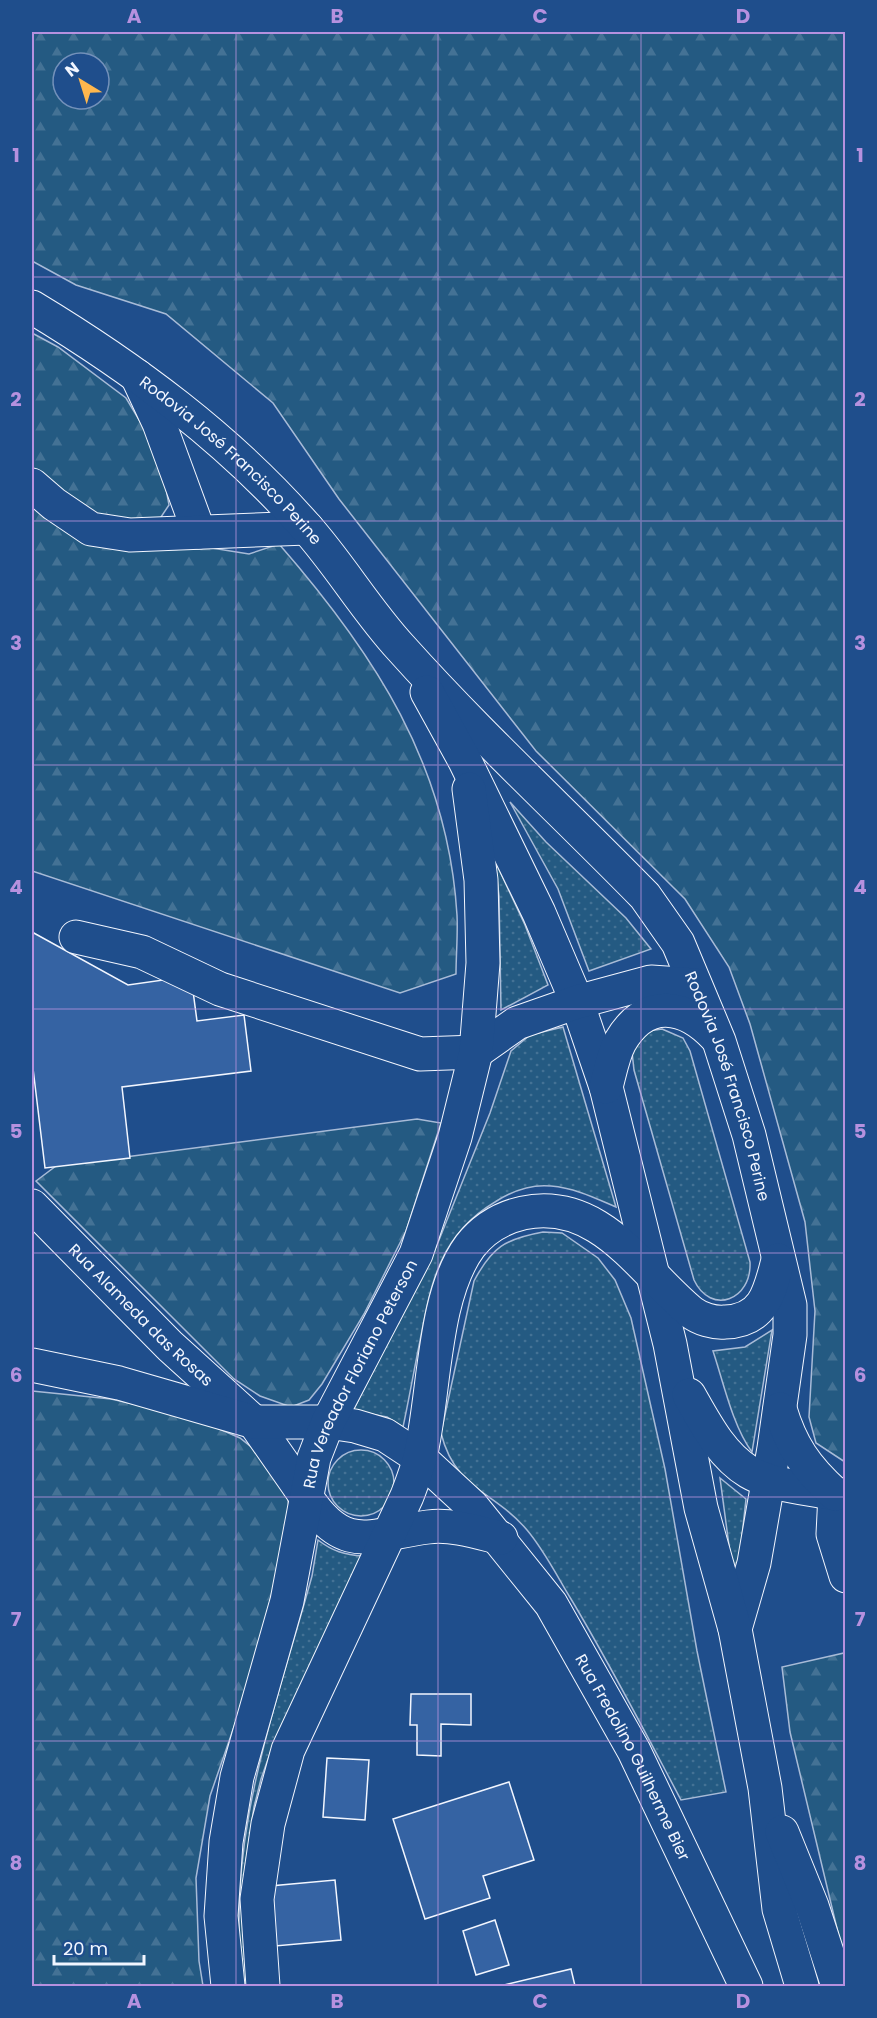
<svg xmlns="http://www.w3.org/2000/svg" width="877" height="2018" viewBox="0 0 877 2018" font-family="Poppins,sans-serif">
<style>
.grass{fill:url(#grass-dots);stroke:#a8bbd7;stroke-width:1.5}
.forest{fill:url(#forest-firs);stroke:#a8bbd7;stroke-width:1.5;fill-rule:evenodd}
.building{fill:#3563a3;stroke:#f2f6ff;stroke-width:1.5}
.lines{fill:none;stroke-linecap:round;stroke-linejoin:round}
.minor-casing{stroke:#f2f6ff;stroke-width:35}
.major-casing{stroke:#f2f6ff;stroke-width:35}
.minor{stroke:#1f4e8c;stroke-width:33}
.major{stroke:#1f4e8c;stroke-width:33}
.grid{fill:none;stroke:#b691df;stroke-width:1.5;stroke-opacity:0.55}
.labels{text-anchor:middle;stroke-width:4.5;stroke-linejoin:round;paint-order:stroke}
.street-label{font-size:16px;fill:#f2f6ff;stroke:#1f4e8c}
.neatline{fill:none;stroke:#b691df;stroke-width:2}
.grid-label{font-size:20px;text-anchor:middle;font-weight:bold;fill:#b691df}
</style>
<defs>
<pattern id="grass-dots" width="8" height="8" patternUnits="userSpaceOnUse" patternTransform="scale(1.5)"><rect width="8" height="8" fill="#245a82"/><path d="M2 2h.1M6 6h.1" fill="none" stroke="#447295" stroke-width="1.8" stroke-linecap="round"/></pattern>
<pattern id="forest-firs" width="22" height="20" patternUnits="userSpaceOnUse" patternTransform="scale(1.5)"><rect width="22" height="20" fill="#245a82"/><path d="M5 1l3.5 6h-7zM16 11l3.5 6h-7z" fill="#447295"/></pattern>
</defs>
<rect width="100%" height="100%" fill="#1f4e8c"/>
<path class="grass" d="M510,802l36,40 80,76 25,31 -62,22 -31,-82z
M495,861l30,64 23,60 -47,25 -2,-114z
M563,1027l53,180c-21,-9 -41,-19 -65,-21 -20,-2 -39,5 -56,16 -55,33 -64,80 -75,139 -6,29 -11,58 -17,86l-16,-10 -34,-6 84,-166 53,-132 21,-62 19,-16z
M662,1029l21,9 7,13 60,211c2,38 -39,54 -56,18l-60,-210 -2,-18 16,-21z
M543,1232l19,1 36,25 17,22 16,38 34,151 32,182 29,141 -45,8c-36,-68 -71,-136 -110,-201 -14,-23 -27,-49 -44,-69 -33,-39 -72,-40 -86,-97l33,-152c18,-34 31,-42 69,-49z
M772,1330l-20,122c-19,-25 -29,-71 -39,-101l32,-4z
M328 1483a33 33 0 1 1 66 0a33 33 0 1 1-66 0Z
M720,1478l26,21 -9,83 -3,1z
M318,1540c14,11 27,15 45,16l-90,189 -12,34 -7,28 -9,61 3,118h-5c-19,-145 31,-272 69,-410z"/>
<path class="forest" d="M32,32h813v1430l-29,-19 -7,-26 6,-106 -10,-89 -55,-198 -21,-57 -44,-68 -149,-148 -197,-252 -66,-96 -107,-89 -90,-29 -44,-24zM63,63h36v36h-36z
M32,333l26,14 68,51 18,30 19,44 6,33 -10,15 -63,1 -64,-49z
M32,495l161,50 56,9 30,-10c95,109 169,221 178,371 1,19 -1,40 -1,59l-56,19 -368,-122z
M417,1119l24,4 -35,108 -42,83 -42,70 -13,16 -18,7 -31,-11 -26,-17 -198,-198 20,-15z
M32,1391l79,8 81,18 48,21 29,23 18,32 4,30 -47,175 -34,98 -14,82 3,83 4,25h-171z
M844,1653l1,5v304l-55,-230 -8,-65z"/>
<path class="building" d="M32,932l96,53 63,-9 6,45 47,-6 7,56 -129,16 8,71 -85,10 -13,-108z
M411,1694h60v31l-30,-1v32l-24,-1v-30h-7z
M327,1758l42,2 -4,60 -42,-3z
M509,1782l25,78 -51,16 7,22 -65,21 -32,-100z
M335,1880l6,60 -66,6 -5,-60z
M495,1920l14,45 -33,10 -13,-44z
M571,1969l4,17h-75z"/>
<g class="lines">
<defs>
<g id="minor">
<path d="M137,376l22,47 40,109"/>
<path d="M32,485l22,19 37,25 39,6 177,-7"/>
<path d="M76,937l66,15 78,37 200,65 56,-2"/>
<path id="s1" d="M32,1206l138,140 84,76 53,76"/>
<path d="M32,1365l87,18 135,39h74"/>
<path d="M846,1496l-11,-2 -2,40 13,42"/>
</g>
<g id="major">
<path id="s2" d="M32,307c101,61 196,131 274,220 34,38 60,83 95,121 77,86 163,165 244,248l33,47 41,98 30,94 41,170v30l-16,113 -20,115 -19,66"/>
<path d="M427,692l38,69 74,152 38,89 29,85 64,257 31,164 34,121 30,159 14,121 23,77"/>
<path d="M476,1052l41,-29 60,-21 74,-20 44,3"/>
<path d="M606,1087c4,-15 7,-32 14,-45 26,-45 65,-38 96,-5"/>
<path d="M689,1395c16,28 32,60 60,77 24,14 59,16 86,22"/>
<path d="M780,1409c11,37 26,59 55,85"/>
<path id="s3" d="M328,1422l27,4 30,9 35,23 52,48 79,98 83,147 112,235"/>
<path d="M307,1498c39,58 64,36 121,29 24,-3 49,5 73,11"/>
<path d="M782,1832l30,74 26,80"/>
<path id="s4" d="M228,1986l-7,-70 5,-74 11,-65 50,-176 27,-143 14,-36 88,-168 39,-117 21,-85 7,-89 -2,-83 -12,-91"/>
<path d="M263,1986l-6,-87 11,-75 20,-74 119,-254c5,-13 10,-26 13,-39 15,-61 12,-160 50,-211 14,-18 31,-28 53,-33 77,-16 118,58 168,99 9,7 23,11 34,10 39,-1 45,-30 53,-62"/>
</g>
</defs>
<use href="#minor" class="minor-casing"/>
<use href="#major" class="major-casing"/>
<use href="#minor" class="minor"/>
<use href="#major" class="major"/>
</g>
<path class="grid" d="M236,32v1954M438,32v1954M641,32v1954M32,277h814M32,521h814M32,765h814M32,1009h814M32,1253h814M32,1497h814M32,1741h814"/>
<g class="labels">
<g class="street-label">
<text dy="6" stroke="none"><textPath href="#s2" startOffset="252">Rodovia José Francisco Perine</textPath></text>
<text dy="6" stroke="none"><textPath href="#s2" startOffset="1064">Rodovia José Francisco Perine</textPath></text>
<text dy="6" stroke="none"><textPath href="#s1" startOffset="154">Rua Alameda das Rosas</textPath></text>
<text dy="6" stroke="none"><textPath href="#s4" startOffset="634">Rua Vereador Floriano Peterson</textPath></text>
<text dy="6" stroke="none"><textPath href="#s3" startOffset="471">Rua Fredolino Guilherme Bier</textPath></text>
</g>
</g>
<rect width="877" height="2018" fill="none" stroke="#1f4e8c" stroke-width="66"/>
<g transform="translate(81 81) rotate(322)"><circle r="28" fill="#1f4e8c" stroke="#7391ba" stroke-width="1.5"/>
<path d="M0-4.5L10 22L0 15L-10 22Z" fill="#ffb74d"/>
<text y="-9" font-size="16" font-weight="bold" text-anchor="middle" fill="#f2f6ff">N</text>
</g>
<path d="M54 1955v9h90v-9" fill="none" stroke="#f2f6ff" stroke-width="3"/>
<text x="63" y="1955" font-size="18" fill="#f2f6ff" stroke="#1f4e8c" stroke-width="4.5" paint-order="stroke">20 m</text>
<rect x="33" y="33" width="811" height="1952" class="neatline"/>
<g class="grid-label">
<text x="134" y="23">A</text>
<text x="337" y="23">B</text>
<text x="540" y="23">C</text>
<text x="743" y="23">D</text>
<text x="16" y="162">1</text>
<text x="860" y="162">1</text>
<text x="16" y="406">2</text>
<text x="860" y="406">2</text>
<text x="16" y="650">3</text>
<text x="860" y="650">3</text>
<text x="16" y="894">4</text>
<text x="860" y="894">4</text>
<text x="16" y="1138">5</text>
<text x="860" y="1138">5</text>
<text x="16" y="1382">6</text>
<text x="860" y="1382">6</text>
<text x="16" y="1626">7</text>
<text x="860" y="1626">7</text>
<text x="16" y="1870">8</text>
<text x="860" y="1870">8</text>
<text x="134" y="2008">A</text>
<text x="337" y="2008">B</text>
<text x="540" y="2008">C</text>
<text x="743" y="2008">D</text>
</g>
</svg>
